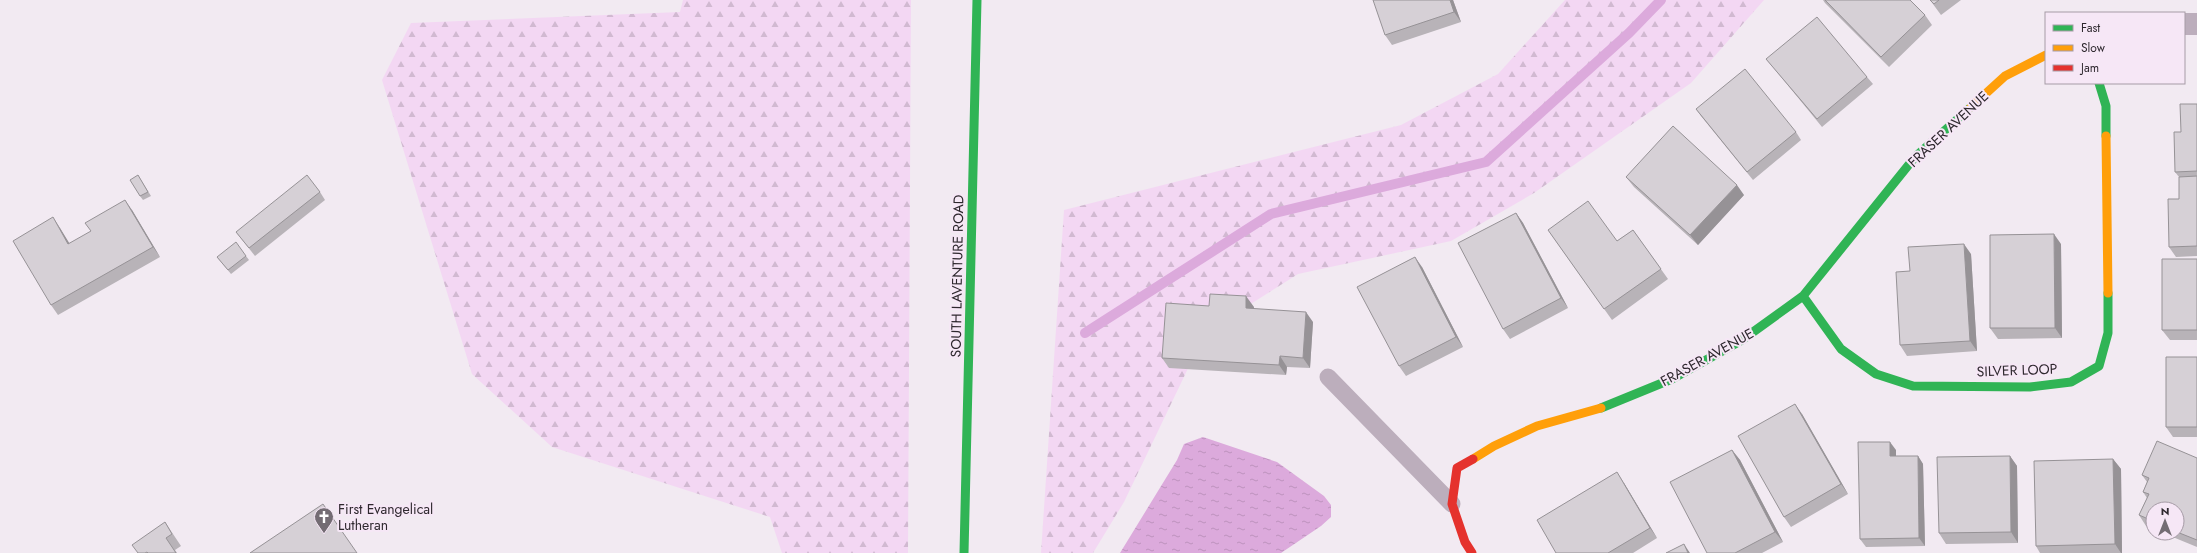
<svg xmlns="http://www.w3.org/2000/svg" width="2197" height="553" viewBox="0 0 2197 553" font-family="Jost,sans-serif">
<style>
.forest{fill:url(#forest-firs)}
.water{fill:url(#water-ripples)}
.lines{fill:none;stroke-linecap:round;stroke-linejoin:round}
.stream{stroke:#dcaadc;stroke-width:10}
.lane{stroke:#bcaebc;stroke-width:17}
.street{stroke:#bcaebc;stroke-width:22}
.fast{stroke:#30b455;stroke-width:9}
.slow{stroke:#ff9f0a;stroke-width:9}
.jam{stroke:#e5322d;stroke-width:9}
.wall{fill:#b8b3b8}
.shaded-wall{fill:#969296}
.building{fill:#d6d0d6;stroke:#969296}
.labels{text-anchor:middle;stroke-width:4;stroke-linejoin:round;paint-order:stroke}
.street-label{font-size:14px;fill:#2e282e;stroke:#f6e7f6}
.poi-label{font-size:14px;fill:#2e282e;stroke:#f6e7f6;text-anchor:start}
</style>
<defs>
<pattern id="forest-firs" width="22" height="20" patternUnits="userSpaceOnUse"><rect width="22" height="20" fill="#f3d7f3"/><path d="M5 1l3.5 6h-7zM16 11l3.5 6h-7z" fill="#d1b9d1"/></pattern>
<pattern id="water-ripples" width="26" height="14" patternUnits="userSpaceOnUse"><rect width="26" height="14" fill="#dcaadc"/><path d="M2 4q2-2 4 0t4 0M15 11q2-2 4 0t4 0" fill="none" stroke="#bd92bd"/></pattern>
</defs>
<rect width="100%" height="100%" fill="#f2eaf2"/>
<path class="forest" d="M683,0h228l-3,553h-126l-12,-36 -218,-70 -80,-73 -90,-294 29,-57 269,-11z
M1565,0h199l-73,83 -157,110 -83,48 -153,33 -93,59 -81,169 -31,51h-52l23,-343 337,-85 97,-51z"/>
<path class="water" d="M1203,437l74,25 47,34 7,9v12l-10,9 -40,27h-161l57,-93 7,-16z"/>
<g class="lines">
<path class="stream" d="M1085,333l186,-119 215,-52 143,-129 32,-33"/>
<path class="lane" d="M1328,377l124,127"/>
<path class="street" d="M2184,24h13"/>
<path class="fast" d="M2099,83l7,23v30
M1803,296l38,53 35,25 37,12 117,1 41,-5 28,-16 9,-33v-40
M1601,408l71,-29 70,-39 61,-44 112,-139 56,-50
M964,553l13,-553"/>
<path class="slow" d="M1971,107l34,-31 41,-21
M2106,136l2,157
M1473,459l21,-13 43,-20 64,-18"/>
<path class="jam" d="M1472,553l-7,-11 -13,-38 5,-36 16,-9"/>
</g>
<path class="wall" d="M1453,0l8,22 -69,23 -7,-10z
M1823,0h87l15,15 7,10 -43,42 -64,-64z
M1930,0h31l-20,15z
M1766,59l101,18 6,7 -51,43 -50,-61z
M2197,104v152l-21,1 -7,-10 10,-48v-22l-4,-5 6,-40z
M1696,109l100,23 5,8 -48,40 -52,-64z
M138,175l13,21 -8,4 -3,-4z
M1626,177l118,18 -46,50 -64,-58z
M320,192l5,8 -70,56 -19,-24z
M132,210l28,47 -102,58 -7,-10 9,-77 9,16z
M1516,213l7,10 45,85 -58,31 -7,-10z
M1548,230l69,11 16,-11 35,49 -56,41z
M2061,244l1,94 -64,1 -8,-11z
M1971,254l6,97 -70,5 -7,-11 10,-74z
M246,256l3,4 -18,14 -14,-17z
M2197,259v81h-27l-8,-10z
M1422,267l41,80 -57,29 -7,-10z
M1209,306l45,1 -1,2 60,13 -3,46 -23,-1 -1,8 -117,-7 -7,-10z
M2197,357v80h-24l-7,-10z
M1802,414l46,80 -57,33 -7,-10z
M1732,450l8,10 43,82 -21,11h-55z
M1896,450v6h22l5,8 2,82 -59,1 -6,-8z
M2010,456l7,10 1,77 -72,1 -7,-11z
M2197,458v89l-34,-14h14v-24h-24v20l-7,-3 -7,-11 8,-17 -4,-6 4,-10 -5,-7z
M2113,459l8,10 1,84h-82l-4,-7z
M1624,483l33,55 -24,15h-77z
M165,522l16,24 -6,4 2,3h-39z"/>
<path class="shaded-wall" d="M1450,0h3l8,22 -7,-10z
M1737,185l7,10 -46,50 -8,-10z
M125,200l7,10 28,47 -7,-10z
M1516,213l7,10 45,85 -7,-10z
M53,217l7,11 16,26 -8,-10z
M2054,234l7,10 1,94 -7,-10z
M1964,244l7,10 6,97 -7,-10z
M1415,257l7,10 41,80 -7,-10z
M1246,296l8,11 -1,11 -7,-10z
M1306,312l7,10 -3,46 -7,-10z
M1280,356l7,11 -1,8 -7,-10z
M1795,404l7,10 46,80 -7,-10z
M1890,442l6,8v14l-6,-8z
M1732,450l8,10 43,82 -8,-10z
M1918,456l5,8 2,82 -6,-8z
M2010,456l7,10 1,77 -7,-11z
M2113,459l8,10 1,84h-1l-6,-9z
M1617,472l7,11 33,55 -7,-10z
M1684,544l6,9h-2z"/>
<path class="building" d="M1373,0h77l4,12 -69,23z
M1825,0h85l15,15 -44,42z
M1930,0h9l-5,4z
M1817,17l50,60 -50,42 -51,-60z
M1745,69l51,63 -49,40 -51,-63z
M2180,104h17v67l-22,1 -1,-40h7z
M1673,126l64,59 -47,50 -64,-58z
M138,175l10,17 -8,4 -10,-16z
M307,175l13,17 -71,56 -13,-16z
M2197,176v70l-28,1 -1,-48h11v-22z
M125,200l28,47 -102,58 -38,-64 40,-24 15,27 23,-13 -6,-8z
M1588,201l29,40 16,-11 28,39 -57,40 -56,-79z
M1516,213l45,85 -58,31 -45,-86z
M2054,234l1,94h-65v-93z
M236,242l10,14 -18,14 -11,-13z
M1964,244l6,97 -70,4 -4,-73 14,-1 -2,-24z
M1415,257l41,80 -57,29 -42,-79z
M2162,259h35v71h-35z
M1210,294l36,2v12l60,4 -3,46 -23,-2 -1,9 -117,-7 4,-55 43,3z
M2166,357h31v70h-31z
M1795,404l46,80 -57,33 -46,-81z
M2157,441l40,17v82l-20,-8v-23h-24v12l-14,-6 10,-21 -6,-2 6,-14 -7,-3z
M1858,442h32v14h28l1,82 -59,1z
M1732,450l43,82 -40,21h-28l-37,-71z
M2010,456l1,76 -72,1 -2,-76z
M2113,459l2,85 -79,2 -2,-85z
M1617,472l33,56 -42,25h-52l-19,-33z
M323,504l34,49h-107z
M165,522l7,12 -6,4 10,15h-28l-1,-1 -2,1h-7l-6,-8z
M1684,544l4,9h-22z"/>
<defs>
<symbol id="church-pin" viewBox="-11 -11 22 30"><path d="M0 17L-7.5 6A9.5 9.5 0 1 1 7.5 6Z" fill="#736c73" stroke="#f6e7f6"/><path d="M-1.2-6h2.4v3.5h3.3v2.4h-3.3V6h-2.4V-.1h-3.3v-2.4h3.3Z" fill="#fff"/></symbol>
</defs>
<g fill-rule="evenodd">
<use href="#church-pin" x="313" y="506" width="22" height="30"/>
</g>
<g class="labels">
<g class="street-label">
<text transform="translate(1948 129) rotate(-43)" y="5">FRASER AVENUE</text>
<text transform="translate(957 276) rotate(-89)" y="5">SOUTH LAVENTURE ROAD</text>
<text transform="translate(1707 357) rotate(-29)" y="5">FRASER AVENUE</text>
<text transform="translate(2017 370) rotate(-2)" y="5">SILVER LOOP</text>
</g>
<g class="poi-label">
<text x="338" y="514">First Evangelical<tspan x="338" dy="16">Lutheran</tspan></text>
</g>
</g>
<rect x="2045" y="12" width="140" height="72" fill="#f6e7f6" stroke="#a69ba6"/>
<rect x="2053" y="25" width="20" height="6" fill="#30b455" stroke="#a69ba6"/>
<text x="2081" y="32" font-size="12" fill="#2e282e">Fast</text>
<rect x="2053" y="45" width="20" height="6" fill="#ff9f0a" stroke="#a69ba6"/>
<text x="2081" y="52" font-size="12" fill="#2e282e">Slow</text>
<rect x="2053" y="65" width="20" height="6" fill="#e5322d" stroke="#a69ba6"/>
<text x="2081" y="72" font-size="12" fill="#2e282e">Jam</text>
<g transform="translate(2165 521)"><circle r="19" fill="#f6e7f6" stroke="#a69ba6"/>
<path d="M0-3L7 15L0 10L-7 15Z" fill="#736c73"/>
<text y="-6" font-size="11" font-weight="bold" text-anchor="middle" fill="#2e282e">N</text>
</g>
</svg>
